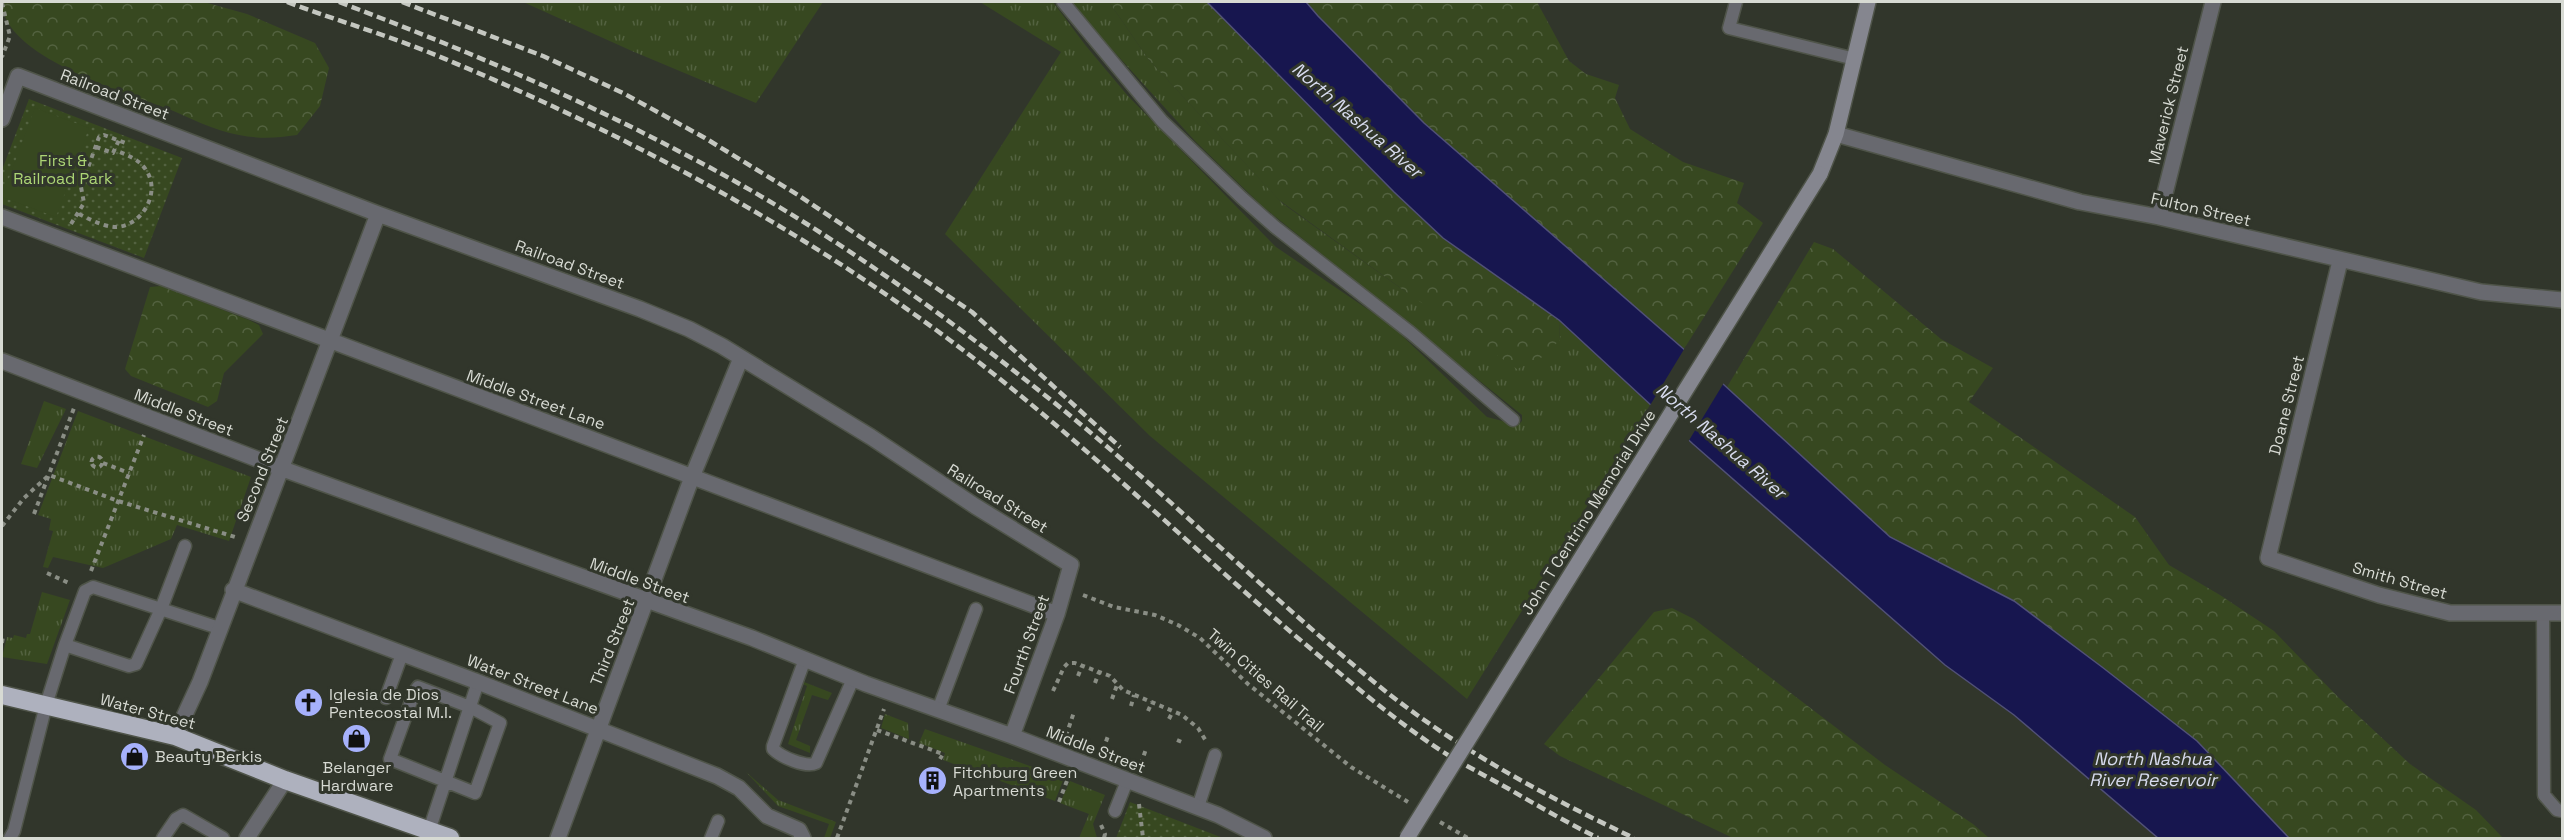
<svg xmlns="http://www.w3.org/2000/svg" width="2564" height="840" viewBox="0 0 2564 840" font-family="'Space Grotesk',sans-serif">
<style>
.grass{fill:url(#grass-tufts)}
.forest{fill:url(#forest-crowns)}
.park{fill:url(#park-dots)}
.pitch{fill:#374820}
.water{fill:#17164f;stroke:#515177;stroke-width:1.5}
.pier{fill:#31362b}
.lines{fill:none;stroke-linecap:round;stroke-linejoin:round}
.lane-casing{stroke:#4f5449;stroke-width:15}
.street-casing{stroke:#4f5449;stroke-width:18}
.secondary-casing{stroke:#4f5449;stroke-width:18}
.highway-casing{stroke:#4f5449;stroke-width:21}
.path{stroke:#8a8e85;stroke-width:4;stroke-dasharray:4.5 4.5;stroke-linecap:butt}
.lane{stroke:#68696f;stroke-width:12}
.street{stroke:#68696f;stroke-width:15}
.secondary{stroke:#85868f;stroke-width:15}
.highway{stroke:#aeb1be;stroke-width:18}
.rail{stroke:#c4c7c0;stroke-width:4.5;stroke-dasharray:9 4.5;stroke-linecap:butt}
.secondary-bridge-casing{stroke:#4f5449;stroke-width:18;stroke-linecap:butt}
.secondary-bridge{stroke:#85868f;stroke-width:15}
.labels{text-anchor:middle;stroke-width:6;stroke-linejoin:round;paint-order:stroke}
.street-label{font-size:16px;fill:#d7dad3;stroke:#31362b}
.park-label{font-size:16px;fill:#acd575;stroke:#31362b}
.poi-label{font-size:16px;fill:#d7dad3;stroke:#31362b;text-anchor:start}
.water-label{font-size:18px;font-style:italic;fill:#d7dbee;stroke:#31362b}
</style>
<defs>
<pattern id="grass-tufts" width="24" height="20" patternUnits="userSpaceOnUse" patternTransform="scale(1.5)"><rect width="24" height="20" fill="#374820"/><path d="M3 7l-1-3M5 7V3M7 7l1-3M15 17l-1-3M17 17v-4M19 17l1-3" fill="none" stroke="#536240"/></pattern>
<pattern id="forest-crowns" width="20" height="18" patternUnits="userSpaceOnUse" patternTransform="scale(1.5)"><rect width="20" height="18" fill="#374820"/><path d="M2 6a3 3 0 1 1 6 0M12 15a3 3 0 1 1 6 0" fill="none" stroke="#536240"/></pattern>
<pattern id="park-dots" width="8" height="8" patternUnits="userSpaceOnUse" patternTransform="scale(1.5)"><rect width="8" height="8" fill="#374820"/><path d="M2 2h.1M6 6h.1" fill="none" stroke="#536240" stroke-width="1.8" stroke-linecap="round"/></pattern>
</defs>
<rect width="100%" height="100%" fill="#31362b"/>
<path class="grass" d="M523,2h300l-67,101 -124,-52z
M980,2h73l33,44 42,50 148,151 115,78 96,92 31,8 4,-4v-6l-260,-209 -67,-65 -126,-139h40l40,58 133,143 124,89 154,48 -1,-20 91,85 -183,294 -317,-263 -205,-202 116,-182z
M44,401l22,8 -29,59 -16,-4z
M78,411l173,66 -22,64 -52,-16 -6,14 -68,29 -50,-11 -5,11 -5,-1 10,-36 -4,-1 2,-11 -13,-4z
M42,592l28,8 -23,64 -45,-7 5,-20 6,1 1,-3 12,3 1,-4h3z
M799,680l33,13 -4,7 -16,-5 -16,45 14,6v7l-22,-9 19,-58 -9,-4z
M885,714l23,9 1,16 -28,-11z
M925,729l139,49 -9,23 -112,-41 2,-7 -26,-10z
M746,772l32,28 58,22 -6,16h-6l5,-14 -51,-18z
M1070,781l35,14 -12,29 4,14h-18l10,-24 -29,-11z"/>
<path class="forest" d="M2,2h202l43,12 68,29 14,25 -9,38 -23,29c-20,3 -38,4 -58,0 -25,-4 -50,-18 -73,-27 -42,-16 -164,-52 -164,-106z
M1109,2h98l187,190 49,46 116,82 1,20 -19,18 -24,11 -111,-77 -127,-92 -130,-140z
M1306,2h231l32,59 17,13 33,11 -4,13 15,31 53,33 61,21 -7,20 26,20 -79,126 -260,-226 -106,-107z
M1814,242l19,7 108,90 52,29 -24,34 166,115 34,48 51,30 54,36 64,66 72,67 66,46 27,28h-214l-92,-97 -183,-140 -124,-64 -163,-150z
M161,286l88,34 10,5 4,9 -39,39 -7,28 -9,6 -77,-31 -6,-7 25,-82z
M1672,608l22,11 191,146 88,59 16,14h-256l-173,-82 -16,-12 110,-132z"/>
<path class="park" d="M29,99l153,59 -38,100 -142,-54v-34z
M1130,802l5,2 88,34h-107z"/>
<path class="pitch" d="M35,108l54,20 -33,89 -54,-20z"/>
<path class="water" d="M1207,2h99l12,14 106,107 286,249 180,165 124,64 88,66 95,74 92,97h-131l-144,-123 -69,-50 -252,-221 -134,-124 -116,-82 -49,-46z"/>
<path class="pier" d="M1686,346l39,35 -37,61 -39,-35z"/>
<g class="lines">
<defs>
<path id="lane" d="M1063,2l99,119 80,77 33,29 136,106 102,87
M1736,2l-7,26 126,31
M2543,613l1,182 13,15 5,1
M65,645l64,21 7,-2 25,-55 24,-63
M805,659l-32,87v3c8,8 33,19 43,14l37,-84
M418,687l52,20 30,16 -25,70 -85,-34 24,-66z
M386,698l16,-44
M938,710l38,-101
M1198,807l17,-52
M1115,811l12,-30
M427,837l51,-155
M10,838l4,-7 32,-126 19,-60 20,-54 8,-4 126,41
M163,838l13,-19 7,-4 40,23
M711,838l7,-17"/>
<path id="street" d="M2,119l16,-43 360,138 262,95 49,20 33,17 149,91 104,69 96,59 -14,49 -45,122
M1836,134l244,68 79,15 322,75 81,8
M2,217l1055,397
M2159,217l54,-215
M2340,261l-72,297 111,37 71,18h112
M2,361l281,108 469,169 114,46 146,52 206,79 46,23
M233,590l245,92 239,94 22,12 28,28 32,14 4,8
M175,736l25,-54 178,-468
M247,838l38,-58
M558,838l134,-361 49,-119"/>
<path id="secondary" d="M1820,174l16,-40 32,-132"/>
<path id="highway" d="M2,695l173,41 110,44 165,58"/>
</defs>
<use href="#lane" class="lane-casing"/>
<use href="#street" class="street-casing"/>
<use href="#secondary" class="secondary-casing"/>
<use href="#highway" class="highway-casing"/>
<path class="path" d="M2,3l8,33 -8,21
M96,147l17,6 6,-13
M79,214c10,5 23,12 35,13 27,1 48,-34 32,-57 -7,-11 -19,-15 -31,-20
M71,224l13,-21 -3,-16 18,-50 5,-2 24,9
M91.5 462a5.5 5.5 0 1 1 11 0a5.5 5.5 0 1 1-11 0Z
M103,463l26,10
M34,514l40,-106
M2,526l22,-28 25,-23 69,26 117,36
M91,571l53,-136
M47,573l24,11
M1083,595l31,12 41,8 23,10 22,13 48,46 103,83 57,35
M2,643l1,-7
M1078,676l4,-10
M1095,683l4,-11
M1053,691l11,-24 4,-4h7l35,13 13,14 59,25 16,13 8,13
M1112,699l5,-14
M1131,706l3,-11
M1148,711l4,-9
M1169,719l4,-8
M877,730l66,24 -3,5
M1066,736l8,-24
M1177,740l7,3
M1103,750l5,-14
M1141,764l5,-15
M1059,802l9,-24
M1139,804l4,34
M1440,822l28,16
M1101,825l4,9 -1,4
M837,838l47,-129"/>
<use href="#lane" class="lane"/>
<use href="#street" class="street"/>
<use href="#secondary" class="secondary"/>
<use href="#highway" class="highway"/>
<path class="rail" d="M287,2c54,20 110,36 163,59 177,74 347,165 501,280 120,90 227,194 341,292 48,40 95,82 148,117 22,14 46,26 69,39 29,17 59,34 89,49
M339,2c119,45 236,94 349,154 122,63 237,144 344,229 119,93 225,201 342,297 78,64 169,113 260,156
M402,2l141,54 80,37 82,45 93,57 174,117 148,135"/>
<defs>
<path id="secondary-bridge" d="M1407,838l413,-664"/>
</defs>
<use href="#secondary-bridge" class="secondary-bridge-casing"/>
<use href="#secondary-bridge" class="secondary-bridge"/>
</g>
<defs>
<symbol id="church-disc" viewBox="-11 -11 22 22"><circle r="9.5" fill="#a6b1fc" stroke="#31362b"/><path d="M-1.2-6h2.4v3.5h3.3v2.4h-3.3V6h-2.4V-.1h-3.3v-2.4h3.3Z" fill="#111"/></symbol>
<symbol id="shop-disc" viewBox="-11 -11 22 22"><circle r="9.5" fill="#a6b1fc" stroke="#31362b"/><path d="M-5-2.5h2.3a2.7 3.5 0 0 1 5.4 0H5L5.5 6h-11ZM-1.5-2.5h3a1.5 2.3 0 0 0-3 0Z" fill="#111"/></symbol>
<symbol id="building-disc" viewBox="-11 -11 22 22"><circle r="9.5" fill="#a6b1fc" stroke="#31362b"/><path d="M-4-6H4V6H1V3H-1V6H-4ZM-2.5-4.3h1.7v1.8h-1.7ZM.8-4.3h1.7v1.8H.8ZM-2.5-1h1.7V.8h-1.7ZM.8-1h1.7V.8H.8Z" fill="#111"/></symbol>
</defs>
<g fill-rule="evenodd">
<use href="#church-disc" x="292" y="686" width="33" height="33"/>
<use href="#shop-disc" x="340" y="722" width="33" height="33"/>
<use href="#shop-disc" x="118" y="740" width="33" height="33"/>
<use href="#building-disc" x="916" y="764" width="33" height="33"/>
</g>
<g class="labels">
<g class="street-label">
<text transform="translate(115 94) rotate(21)" y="6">Railroad Street</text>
<text transform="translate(2168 105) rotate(-76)" y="6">Maverick Street</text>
<text transform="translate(2201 209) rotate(13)" y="6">Fulton Street</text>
<text transform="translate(570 264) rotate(20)" y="6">Railroad Street</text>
<text transform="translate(536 399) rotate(20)" y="6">Middle Street Lane</text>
<text transform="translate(2286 405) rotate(-76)" y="6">Doane Street</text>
<text transform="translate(184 412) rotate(21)" y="6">Middle Street</text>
<text transform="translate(262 469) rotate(-68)" y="6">Second Street</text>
<text transform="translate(998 498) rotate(32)" y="6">Railroad Street</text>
<text transform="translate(1588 512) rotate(-58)" y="6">John T Centrino Memorial Drive</text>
<text transform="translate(640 580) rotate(20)" y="6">Middle Street</text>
<text transform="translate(2400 580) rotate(16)" y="6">Smith Street</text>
<text transform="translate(612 642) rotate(-68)" y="6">Third Street</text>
<text transform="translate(1026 644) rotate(-70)" y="6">Fourth Street</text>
<text transform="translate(1266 680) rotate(41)" y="6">Twin Cities Rail Trail</text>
<text transform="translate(533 684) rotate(21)" y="6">Water Street Lane</text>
<text transform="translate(148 711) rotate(15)" y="6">Water Street</text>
<text transform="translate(1096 749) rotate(21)" y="6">Middle Street</text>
</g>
<g class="park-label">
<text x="63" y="166">First &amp;<tspan x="63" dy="18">Railroad Park</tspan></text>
</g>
<g class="poi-label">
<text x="329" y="700">Iglesia de Dios<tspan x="329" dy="18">Pentecostal M.I.</tspan></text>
<text x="155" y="762">Beauty Berkis</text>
<text x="357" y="773" text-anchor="middle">Belanger<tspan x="357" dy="18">Hardware</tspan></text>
<text x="953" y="778">Fitchburg Green<tspan x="953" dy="18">Apartments</tspan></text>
</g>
<g class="water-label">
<text transform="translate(1357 120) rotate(41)" y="6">North Nashua River</text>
<text transform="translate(1721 441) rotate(41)" y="6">North Nashua River</text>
<text x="2153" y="765">North Nashua<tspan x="2153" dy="21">River Reservoir</tspan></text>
</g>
</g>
<rect width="2564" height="840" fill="none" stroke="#d7dad3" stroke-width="6"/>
</svg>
